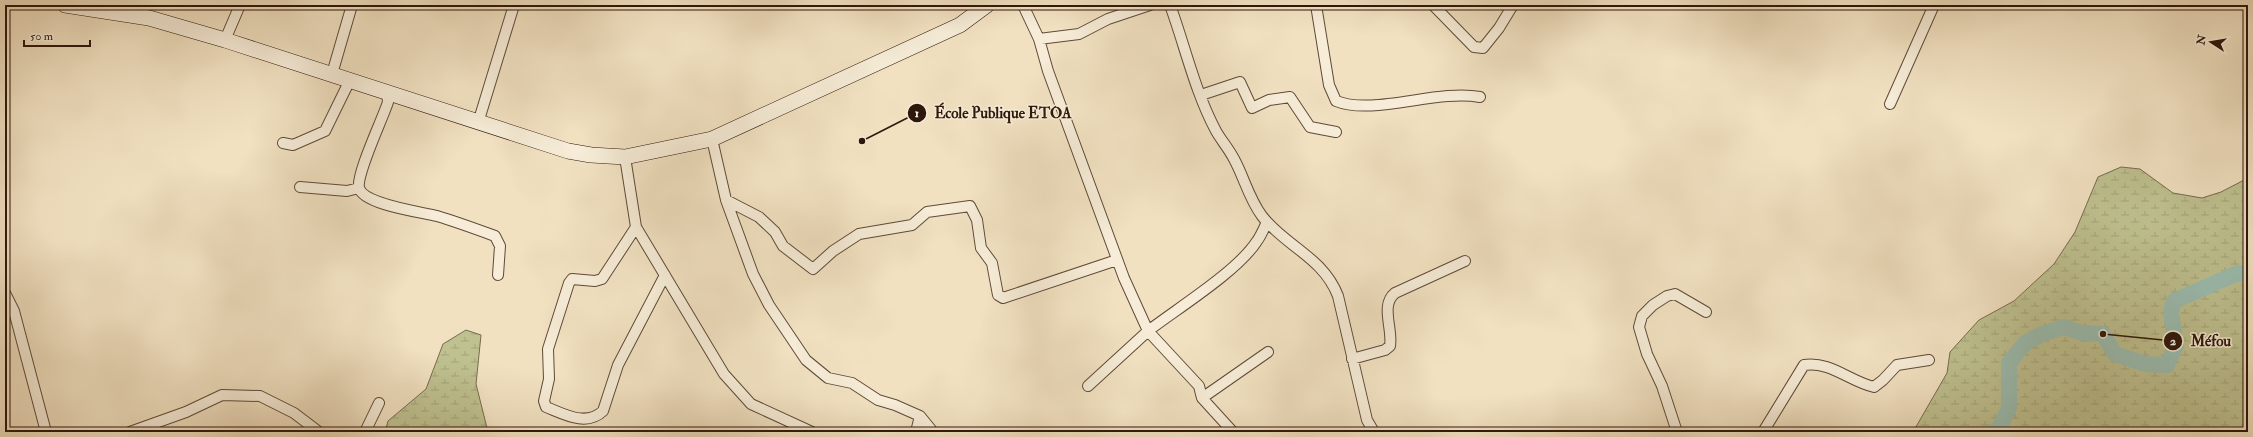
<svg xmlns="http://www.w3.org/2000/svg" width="2253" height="437" viewBox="0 0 2253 437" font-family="'IM FELL Double Pica',serif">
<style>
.wetland{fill:url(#wetland-marsh);stroke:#766c4e}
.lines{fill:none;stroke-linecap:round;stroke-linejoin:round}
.river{stroke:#9bbeb1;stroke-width:16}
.street-casing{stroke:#5f4a38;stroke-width:12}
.secondary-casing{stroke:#2e170b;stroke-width:16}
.street{stroke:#f6ecd7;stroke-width:10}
.secondary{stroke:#f6ecd7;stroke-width:15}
.leader{fill:none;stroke:#2e170b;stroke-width:1.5}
.callout-dot{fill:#2e170b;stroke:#f6ecd7;stroke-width:1.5}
.mark-label{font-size:12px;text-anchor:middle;font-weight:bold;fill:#fff}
.callout-label{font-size:15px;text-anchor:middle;font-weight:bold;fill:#2e170b;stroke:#f6ecd7;stroke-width:3;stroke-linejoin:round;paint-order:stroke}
</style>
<defs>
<pattern id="wetland-marsh" width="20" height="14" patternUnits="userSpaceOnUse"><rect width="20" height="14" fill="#bfc190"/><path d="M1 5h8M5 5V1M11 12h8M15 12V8" fill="none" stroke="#a4a57b"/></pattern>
</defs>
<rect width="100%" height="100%" fill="#f1e1c1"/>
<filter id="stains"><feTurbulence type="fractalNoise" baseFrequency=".005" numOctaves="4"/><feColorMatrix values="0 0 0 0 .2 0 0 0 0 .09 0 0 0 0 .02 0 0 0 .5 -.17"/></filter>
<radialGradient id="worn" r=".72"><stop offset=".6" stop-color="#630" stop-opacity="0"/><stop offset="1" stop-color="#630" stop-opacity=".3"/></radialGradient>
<path class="wetland" d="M2121,167l19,2 33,24 29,5 19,-6 27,-14v254h-335l34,-59 3,-21 29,-32 35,-19 40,-37 21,-32 23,-55z
M466,330l15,5 -5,49 12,48h-103l3,-11 38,-32 17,-45z"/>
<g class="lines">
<path class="river" d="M1992,432l6,-2 11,-22v-45l16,-20 17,-9 22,-7 18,6 21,1 12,20 30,10 22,1 9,-19 -5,-34 3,-11 64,-28 10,1"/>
<defs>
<path id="street" d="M1023,5l16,34 9,32 76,207 24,53 -60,55
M1170,5c15,41 25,87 46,126 5,9 13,18 18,28 10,18 15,40 28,57 23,30 61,41 76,80l29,124 7,12
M1316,5l13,80 7,16c37,15 101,-12 144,-4
M1433,5l41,42 9,1 16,-20 14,-23
M1039,39l40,-5 29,-15 42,-14
M225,40l15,-35
M332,74l20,-69
M387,93l1,9c-5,16 -32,72 -29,86 5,17 63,24 78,28 20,6 39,13 58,20l5,10 -2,29
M1201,95l39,-13 12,26 17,-8 21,-3 20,30 26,5
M1890,104l44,-99
M478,123l36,-118
M712,139l14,61 27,74 16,31 37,55 22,18 24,5 26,17 17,5 25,11 13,16
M283,143l10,2 32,-14 25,-51
M625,157l11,70 88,147 27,30 61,28
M300,187l47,4 12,-3
M726,200l33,17 16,15 8,14 30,23 20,-18 26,-17 53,-9 15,-13 43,-6 7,14 4,28 11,15 6,32 5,3 114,-38
M1267,222c-3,6 -6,14 -10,19 -19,30 -79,67 -109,90l51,55 3,12 66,-46
M636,227l-34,52 -7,2 -23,-2 -3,4 -21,66 1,30 -5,22 2,6c18,7 40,20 57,4l15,-46 47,-90
M5,293l9,18 32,121
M1352,359l33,-9 5,-4c3,-17 -10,-41 5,-53l70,-32
M1202,398l31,34
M130,432l56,-20 36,-17 38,1 34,17 25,19
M365,432l14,-29
M916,432l4,-16
M1677,432l-15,-46 -15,-32 -8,-27 3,-11 11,-11 14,-9 8,-2 31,18
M1763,432l41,-67c26,-4 45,16 70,22l9,-7 14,-15 32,-5"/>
<path id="secondary" d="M65,5l84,13 76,22 343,111 23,4 34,2 87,-18 248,-114 27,-20"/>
</defs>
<use href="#street" class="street-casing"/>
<use href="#secondary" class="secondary-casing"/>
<use href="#street" class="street"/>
<use href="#secondary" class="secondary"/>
</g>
<path class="leader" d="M862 141L917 113M2103 334L2173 341"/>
<g class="callout-dot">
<circle cx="862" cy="141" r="4"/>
<circle cx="2103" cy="334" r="4"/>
<circle cx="917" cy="113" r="10"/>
<circle cx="2173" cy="341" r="10"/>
</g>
<g class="mark-label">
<text x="917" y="117">1</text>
<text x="2173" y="345">2</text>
</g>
<g class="callout-label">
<text x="1003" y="118">École Publique ETOA</text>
<text x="2211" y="346">Méfou</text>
</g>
<rect width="2253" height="437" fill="none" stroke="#f1e1c1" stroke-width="20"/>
<rect x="6" y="6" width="2241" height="425" fill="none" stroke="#2e170b" stroke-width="2"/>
<rect x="10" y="10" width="2233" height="417" fill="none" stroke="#2e170b"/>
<g transform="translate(2211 42) rotate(282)" stroke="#f6ecd7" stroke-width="3" paint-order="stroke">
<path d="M0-3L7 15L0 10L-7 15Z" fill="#2e170b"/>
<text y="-6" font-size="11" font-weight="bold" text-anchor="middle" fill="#2e170b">N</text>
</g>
<path d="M24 40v6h66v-6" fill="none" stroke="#2e170b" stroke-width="2"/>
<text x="30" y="40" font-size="12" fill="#2e170b" stroke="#f6ecd7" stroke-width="3" paint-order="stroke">50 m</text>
<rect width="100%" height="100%" filter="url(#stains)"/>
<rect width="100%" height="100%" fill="url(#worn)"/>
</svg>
